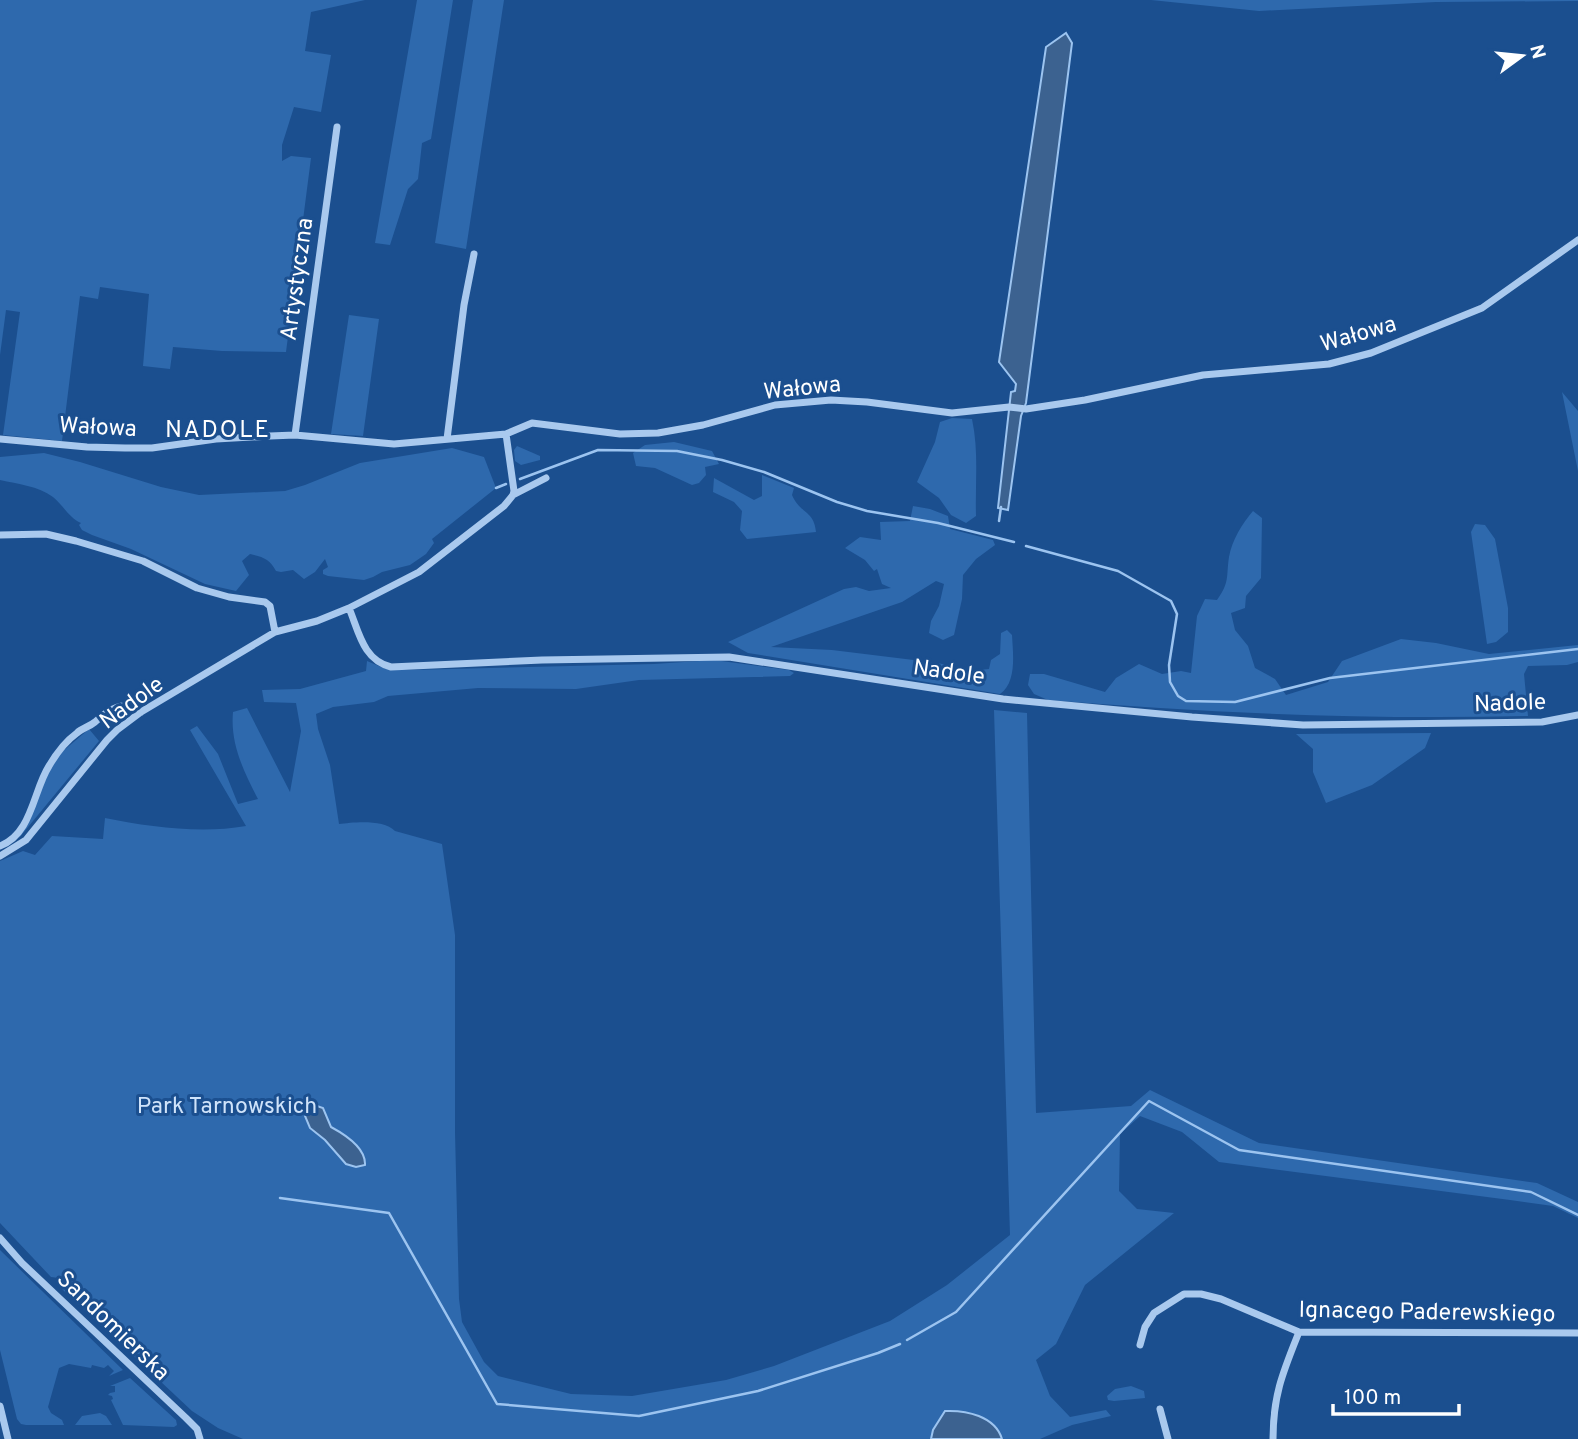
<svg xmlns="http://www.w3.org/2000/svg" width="1578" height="1439" viewBox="0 0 1578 1439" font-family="Overpass,sans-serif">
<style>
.green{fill:#2e69ad}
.water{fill:#3c6290;stroke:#9cc4f0;stroke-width:2}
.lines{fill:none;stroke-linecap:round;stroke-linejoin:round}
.stream{stroke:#9cc4f0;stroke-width:2.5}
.minor{stroke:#a9c9ee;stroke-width:7}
.labels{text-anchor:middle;stroke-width:6;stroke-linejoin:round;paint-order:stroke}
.street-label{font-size:23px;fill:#fff;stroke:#1b4f8f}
.park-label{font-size:23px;fill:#cfe3fa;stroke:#1b4f8f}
.neighbourhood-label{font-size:24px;letter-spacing:2px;fill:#fff;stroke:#1b4f8f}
</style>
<rect width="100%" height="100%" fill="#1b4f8f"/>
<path class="green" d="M0,0h365l-54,12 -6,39 26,4 -10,57 -27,-5 -12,38v16l9,-5 20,2 -25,194 -64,-1 -49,-4 -3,22 -27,-3 6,-72 -49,-7 -2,12 -18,-3 -18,145 -59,-6 17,-123 -14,-2 -6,45z
M417,0h36l-22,139 -9,4 -4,36 -10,10 -18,56 -15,-2z
M473,0h31l-38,249 -31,-6z
M1151,0h427v1l-142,1 -177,9z
M349,315l30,4 -16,117 -32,-2z
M1562,392l16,19v60z
M952,418l20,1c7,33 3,64 4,97l-10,7 -15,-8 -12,-17 -22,-16 18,-40 5,-20z
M674,442l38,9 7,13 -14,3 1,8 -7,8 -7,2 -37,-17 -19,-2 -3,-13 12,-8z
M517,446l23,10v4l-19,5 -6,-4 -1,-11z
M452,448l32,9 12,31 -64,51 2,4 -8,11 -16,11 -28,7 -9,5 -9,3 -36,-4 -5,-2v-4l5,-3 -3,-8 -10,13 -11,7 -11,-9 -12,2 -5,-1c-6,-12 -13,-14 -26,-17l-8,7 7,14 -13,16 -31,-7 -74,-35 -39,-14 -10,-5 -3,-5 2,-2c-12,-5 -18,-18 -28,-26 -15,-11 -35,-13 -53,-17v-23l44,-4 36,9 81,25 38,8 86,-4 20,-6 55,-22z
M762,475l32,13 -2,7c8,19 22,15 24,37l-69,7 -7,-9 2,-19 -8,-9 -21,-10 1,-14 40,22 8,-4z
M913,506l17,3 18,7 2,13 43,11 2,5 -19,14 -13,16 -1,24 -8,36 -11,5 -14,-7 2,-12 8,-15 5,-22 -8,-3 -34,21 -131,45 61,3 106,13 32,8 19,-2 2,-9 9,-6 1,-21 6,-3 5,5c1,19 5,47 -12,59l-252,-41 -20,-11 116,-53 12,-2 13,4 22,-3 -9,-4 -5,-15 -3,2 -9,-11 -20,-12 15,-11 21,3 -1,-18 30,-1z
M1253,511l9,7 -1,60 -15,18 -1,12 -14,5 4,17 13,16 7,22 20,11 11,16 42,-13 14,-21 59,-22 35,4 53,11 89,-9v17l-11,3 -39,1 -4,8 4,42c-160,4 -320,-3 -480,-16l-14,-6 -6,-9 2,-11h14l61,18 11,-14 23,-14 23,10 19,-3 10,2 6,-57 8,-17 12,1c13,-18 9,-23 12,-43 3,-17 13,-33 24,-46z
M1475,524l10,1 10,14 13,69v24l-12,10 -9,2 -16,-112z
M714,660l75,10 5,3 -4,3 -151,4 -63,9 -98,-1 -90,8 -14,6 -41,5 -17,7 2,15 12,36 9,59c15,-2 45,-5 56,7l47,13 13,91v197l4,167 3,23 22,40 14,14 73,18 61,2 94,-16 48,-14 116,-45 57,-36 63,-50 -16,-525 33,3 9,400 95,-7 19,-16 109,53 278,40 41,19v16l-25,-12 -43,-6 -291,-38 -37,-30 -42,-16 -20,18 -1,57 18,18 37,4 -89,72 -29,59 -20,16 14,36 20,21 36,-7 5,6 -39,9 -32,14h-38l-1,-4 -56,-24 -12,19 -2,9h-688l-25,-11 -26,-17 -130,-122v-7l-3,-4 -8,-1 -51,-54v-362l23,-10 12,4 17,-19 51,3 2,-21c45,9 96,16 141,8l-56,-96 7,-4 21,28 20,50 20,-5c-14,-27 -28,-55 -25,-87l14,-4 43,84 11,-61 -5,-28 -32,-1 -2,-12 38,-1 66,-18 1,-10 19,8 25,1 243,-6z
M89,729l10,12 -80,97 37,-81z
M1431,733l-6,15 -53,37 -46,18 -13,-31v-23l-17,-15z
M0,1250l123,120 -14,6 5,-5 -6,-6 -4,3 -12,-3 -1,3 -22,-4 -10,4 -11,39 3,6 11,7 2,5h-38l-5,-1 -4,-5 -17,-69z
M130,1378l46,42 1,5 -3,2 -51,-2 -12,-25 2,-1 -1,-3 -4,-1 2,-2 5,-1v-6h-5z
M1131,1386l13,5 1,7 -31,3 -6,-1 -1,-4 8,-7z
M100,1413l6,3 6,9h-37l7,-9z"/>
<path class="water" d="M1066,33l6,10 -46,360 -5,13 -13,94 -10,-2 13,-116 4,-1 1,-7 -17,-22 47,-315z
M314,1105l9,3 8,19c13,7 35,21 34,38l-9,2 -10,-3 -21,-24 -15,-12 -5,-12 2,-6z
M945,1411c21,-1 50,5 57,28h-71l2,-9z"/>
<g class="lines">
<path class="stream" d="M520,479l78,-29 79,1 45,9 42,12 73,30 30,9 71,12 76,19
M496,488l10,-4
M999,521l2,-14
M1026,546l92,25 53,30 6,13 -8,51 1,17 8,14 8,5 49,1 95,-24 248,-29
M280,1198l109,15 108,191 142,12 119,-25 120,-38 22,-9
M907,1340l49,-28 193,-211 90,49 292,42 47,23"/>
<path class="minor" d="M295,435l42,-308
M0,439l87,8 38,1h27l64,-9 54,-3 25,-1 99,9 112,-10 26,-11 88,11 38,-1 45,-8 72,-20 56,-5 36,2 85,11 57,-6 17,2 59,-9 118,-25 126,-11 42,-11 111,-45 96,-68
M447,439l17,-134 10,-51
M513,495l33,-17
M0,535l46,-1 30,7 67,20 54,27 32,9 36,5 5,4 5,26
M349,608c10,24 14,52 42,59l151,-7 187,-3 274,42 189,18 111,8 239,-3 36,-7
M0,846c32,-12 33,-55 49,-80 7,-12 17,-25 28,-33 5,-5 12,-6 18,-11 14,-13 29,-23 46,-10
M0,856l26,-16 81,-100 10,-10 24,-18 134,-80 42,-11 32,-13 70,-36 85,-66 9,-11 1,-4 -8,-57
M0,1238l22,25 164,155 11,11 3,10
M1140,1345l5,-18 9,-14 30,-19h17l20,5 78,33 279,1
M0,1406l8,33
M1160,1409l8,30
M1273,1439c0,-44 10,-67 26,-107"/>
</g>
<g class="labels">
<g class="street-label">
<text transform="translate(296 279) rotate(-82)" y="8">Artystyczna</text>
<text transform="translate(1358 333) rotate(-16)" y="8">Wałowa</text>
<text transform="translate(802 387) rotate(-6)" y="8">Wałowa</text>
<text transform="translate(98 426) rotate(3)" y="8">Wałowa</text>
<text transform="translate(949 671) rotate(8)" y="8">Nadole</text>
<text transform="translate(131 702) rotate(-36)" y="8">Nadole</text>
<text transform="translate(1510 702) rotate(-2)" y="8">Nadole</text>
<text transform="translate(1427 1311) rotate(1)" y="8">Ignacego Paderewskiego</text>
<text transform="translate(114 1325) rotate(44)" y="8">Sandomierska</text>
</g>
<g class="park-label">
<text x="227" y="1113">Park Tarnowskich</text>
</g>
<g class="neighbourhood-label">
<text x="218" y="437">NADOLE</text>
</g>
</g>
<g transform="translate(1522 56) rotate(75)" stroke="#1b4f8f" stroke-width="5" paint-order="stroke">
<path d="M0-5L12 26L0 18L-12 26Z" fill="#ffffff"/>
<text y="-10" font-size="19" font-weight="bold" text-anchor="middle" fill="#ffffff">N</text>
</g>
<path d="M1333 1404v10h126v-10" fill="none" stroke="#ffffff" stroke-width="3.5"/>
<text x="1344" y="1404" font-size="21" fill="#ffffff" stroke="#1b4f8f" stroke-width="5" paint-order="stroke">100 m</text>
</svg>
